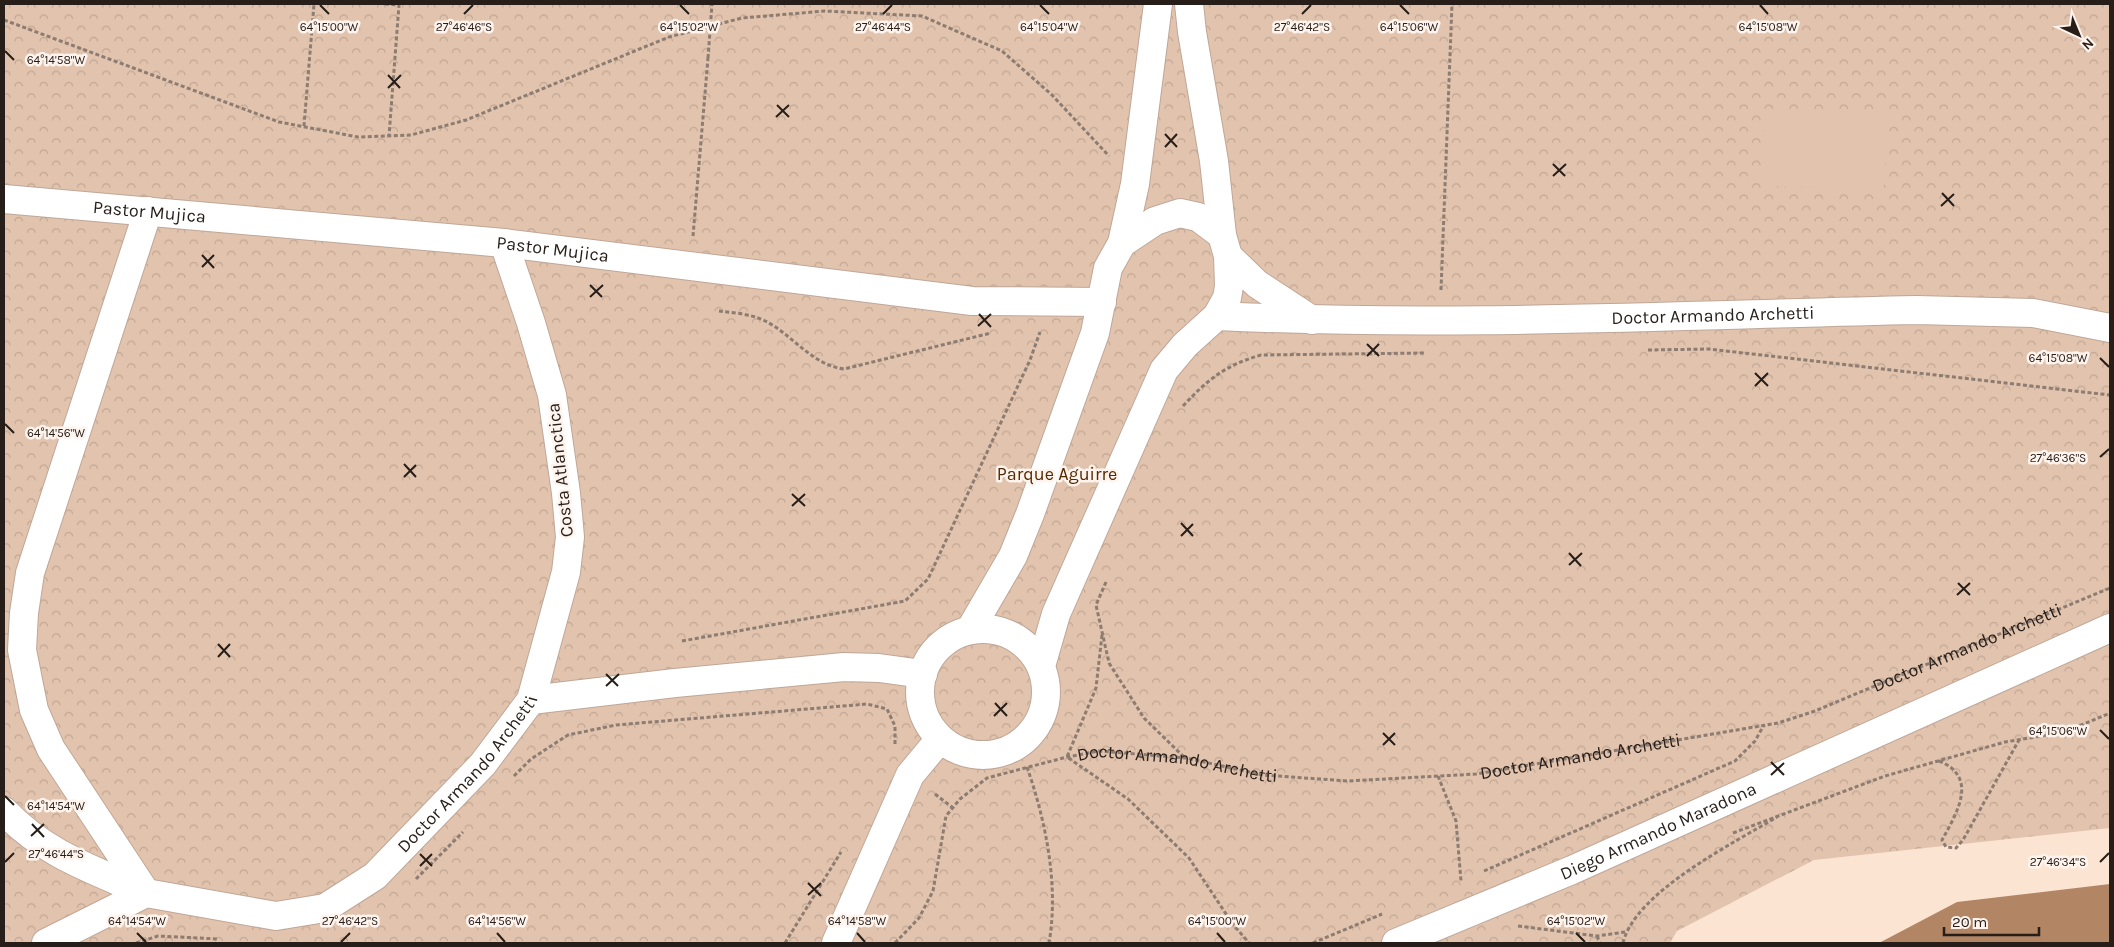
<svg xmlns="http://www.w3.org/2000/svg" width="2114" height="947" viewBox="0 0 2114 947" font-family="Karla,sans-serif">
<style>
.park{fill:url(#park-crowns)}
.pitch{fill:#e2c3ad}
.water{fill:#b28565}
.lines{fill:none;stroke-linecap:round;stroke-linejoin:round}
.street-casing{stroke:#bfa798;stroke-width:30}
.secondary-casing{stroke:#bfa798;stroke-width:30}
.path{stroke:#8c7c71;stroke-width:3;stroke-dasharray:4 2.5;stroke-linecap:butt}
.street{stroke:#fff;stroke-width:28}
.secondary{stroke:#fff;stroke-width:28}
.path-bridge{stroke:#8c7c71;stroke-width:3;stroke-dasharray:4 2.5;stroke-linecap:butt}
.ticks{fill:none;stroke:#271e19;stroke-width:2}
.labels{text-anchor:middle;stroke-width:5;stroke-linejoin:round;paint-order:stroke}
.street-label{font-size:18px;fill:#271e19;stroke:#fef4ed}
.park-label{font-size:18px;fill:#552901;stroke:#fef4ed}
.ticks-label{font-size:12px;text-anchor:middle;fill:#271e19;stroke:#fef4ed;stroke-width:5;stroke-linejoin:round;paint-order:stroke}
</style>
<defs>
<pattern id="park-crowns" width="20" height="18" patternUnits="userSpaceOnUse" patternTransform="scale(1.25)"><rect width="20" height="18" fill="#e2c3ad"/><path d="M2 6a3 3 0 1 1 6 0M12 15a3 3 0 1 1 6 0" fill="none" stroke="#c2a794"/></pattern>
</defs>
<rect width="100%" height="100%" fill="#fce4d3"/>
<path class="park" d="M4,4h2106v824l-296,32 -137,71 -7,12h-1666z"/>
<path class="pitch" d="M1765,109l122,4 -3,77 -121,-4z"/>
<path class="water" d="M2110,884v59h-231l78,-41z"/>
<g class="lines">
<defs>
<g id="street">
<path d="M1189,4l3,28 22,129 8,74"/>
<path id="s2" d="M4,199l500,44 468,58 130,1"/>
<path d="M1122,243l13,-59 23,-180"/>
<path d="M1228,256l29,28 55,36"/>
<path id="s3" d="M1217,316c232,11 466,-1 699,-6l117,3 77,15"/>
<circle cx="983" cy="692" r="63"/>
<path d="M970,630l43,-74 17,-42 65,-181 13,-65 14,-25 33,-22 25,-8 18,4 24,18 6,21 1,30 -2,12 -10,18 -32,29 -21,25 -108,244 -15,52"/>
<path d="M531,700l144,-17 169,-16 35,1 44,6"/>
<path d="M4,811c42,44 88,58 142,82l-95,-144 -17,-39 -12,-60 2,-37 6,-40 118,-362"/>
<path id="s4" d="M46,943l100,-50 130,23 49,-8 50,-32 108,-112 48,-64 35,-128 4,-35 -4,-44 -14,-98 -21,-72 -27,-80"/>
<path d="M836,943l74,-168 30,-36"/>
</g>
<g id="secondary">
<path id="s5" d="M1396,943l176,-73 538,-242"/>
</g>
</defs>
<use href="#street" class="street-casing"/>
<use href="#secondary" class="secondary-casing"/>
<g class="path">
<path d="M385,4l14,1 -10,131"/>
<path d="M4,20l275,102 79,15 53,-2 55,-15 203,-83 73,-19 83,-7 97,5 80,35 50,44 57,61"/>
<path d="M304,126l10,-122"/>
<path d="M693,236l15,-178"/>
<path d="M1441,290l11,-286"/>
<path d="M719,311c16,2 35,3 50,12 26,15 44,42 75,46l147,-36"/>
<path d="M1648,350l61,-1 401,46"/>
<path d="M1183,406c25,-27 43,-41 78,-51l164,-2"/>
<path d="M1106,582l-10,23 13,58 35,55 41,40"/>
<path d="M1102,635l-6,53 -29,69 61,42 61,59 43,65 17,20"/>
<path d="M682,641l223,-40 23,-22 102,-219 10,-28"/>
<path d="M1939,761c40,16 18,52 3,79l4,7 10,1 7,-8 56,-100"/>
<path d="M1027,767c19,55 32,119 22,176"/>
<path d="M514,776l17,-17 37,-24 48,-10 251,-21 20,5 8,17v20"/>
<path d="M1438,776l18,45 5,60"/>
<path d="M935,794l18,14"/>
<path d="M1733,833l152,-57 120,-34 60,-10 45,-19"/>
<path d="M1484,871l251,-110 20,-20 9,-16"/>
<path d="M416,879l47,-47"/>
<path d="M1518,926l79,10 28,-4"/>
<path d="M1597,936l3,7"/>
<path d="M136,943l22,-7 61,3"/>
<path d="M785,943l56,-91"/>
<path id="s1" d="M895,943l24,-25 14,-27 13,-75 14,-17 27,-21 80,-21 32,-6 87,7 77,17 85,6 128,-7 302,-51 37,-12 295,-123"/>
<path d="M1313,943l69,-29"/>
<path d="M1623,943c12,-51 111,-100 154,-126"/>
</g>
<use href="#street" class="street"/>
<use href="#secondary" class="secondary"/>
<path class="path-bridge" d="M708,58l4,-54"/>
</g>
<path class="ticks" d="M320,5l9,9M680,5l9,9M1040,5l9,9M1400,5l9,9M1760,5l8,9M464,14l9,-9M883,14l9,-9M1302,14l9,-9M5,51l9,9M388,75l12,13M388,88l13,-13M777,105l12,12M776,117l13,-12M1165,134l12,13M1165,147l12,-13M1553,164l12,12M1553,176l13,-12M1942,193l12,13M1941,206l13,-12M202,255l12,13M202,267l12,-12M590,285l12,12M590,297l13,-12M979,314l12,13M978,326l13,-12M1367,344l12,12M1367,356l12,-12M2100,358l9,9M1755,373l13,13M1755,386l13,-13M5,424l9,9M2100,457l9,-8M404,464l12,13M404,477l12,-12M792,494l13,12M792,506l13,-12M1181,523l12,13M1181,536l12,-12M1569,553l12,13M1569,565l13,-12M1958,583l12,12M1957,595l13,-12M218,644l12,13M218,657l12,-13M606,674l12,12M606,686l13,-12M995,703l12,13M994,716l13,-13M2100,730l9,9M1383,733l12,12M1383,745l12,-12M1771,762l13,13M1771,775l13,-12M5,796l9,9M32,824l12,13M31,836l13,-12M420,854l12,12M5,862l9,-9M2100,862l9,-9M420,866l12,-12M808,883l13,13M808,895l13,-12M137,933l9,9M497,933l8,9M857,933l8,9M1217,933l8,9M1576,933l9,9M341,942l9,-9"/>
<g class="labels">
<g class="street-label">
<text dy="6" stroke="none"><textPath href="#s2" startOffset="146">Pastor Mujica</textPath></text>
<text dy="6" stroke="none"><textPath href="#s2" startOffset="551">Pastor Mujica</textPath></text>
<text dy="6" stroke="none"><textPath href="#s3" startOffset="496">Doctor Armando Archetti</textPath></text>
<text transform="translate(560 470) rotate(-96)" y="6">Costa Atlanctica</text>
<text dy="6" stroke="none"><textPath href="#s1" startOffset="1202">Doctor Armando Archetti</textPath></text>
<text dy="6" stroke="none"><textPath href="#s1" startOffset="798">Doctor Armando Archetti</textPath></text>
<text dy="6" stroke="none"><textPath href="#s1" startOffset="392">Doctor Armando Archetti</textPath></text>
<text dy="6" stroke="none"><textPath href="#s4" startOffset="491">Doctor Armando Archetti</textPath></text>
<text dy="6" stroke="none"><textPath href="#s5" startOffset="285">Diego Armando Maradona</textPath></text>
</g>
<g class="park-label">
<text x="1057" y="480">Parque Aguirre</text>
</g>
</g>
<g class="ticks-label">
<text x="464" y="31">27°46'46"S</text>
<text x="883" y="31">27°46'44"S</text>
<text x="1302" y="31">27°46'42"S</text>
<text x="329" y="31">64°15'00"W</text>
<text x="689" y="31">64°15'02"W</text>
<text x="1049" y="31">64°15'04"W</text>
<text x="1409" y="31">64°15'06"W</text>
<text x="1768" y="31">64°15'08"W</text>
<text x="56" y="64">64°14'58"W</text>
<text x="2058" y="362">64°15'08"W</text>
<text x="56" y="437">64°14'56"W</text>
<text x="2058" y="462">27°46'36"S</text>
<text x="2058" y="735">64°15'06"W</text>
<text x="56" y="810">64°14'54"W</text>
<text x="56" y="858">27°46'44"S</text>
<text x="2058" y="866">27°46'34"S</text>
<text x="137" y="925">64°14'54"W</text>
<text x="497" y="925">64°14'56"W</text>
<text x="857" y="925">64°14'58"W</text>
<text x="1217" y="925">64°15'00"W</text>
<text x="1576" y="925">64°15'02"W</text>
<text x="350" y="925">27°46'42"S</text>
</g>
<rect width="2114" height="947" fill="none" stroke="#271e19" stroke-width="10"/>
<g transform="translate(2079 35) rotate(136)" stroke="#fef4ed" stroke-width="4" paint-order="stroke">
<path d="M0-4L9 19L0 12L-9 19Z" fill="#271e19"/>
<text y="-8" font-size="14" font-weight="bold" text-anchor="middle" fill="#271e19">N</text>
</g>
<path d="M1944 927v8h95v-8" fill="none" stroke="#271e19" stroke-width="2.5"/>
<text x="1952" y="927" font-size="15" fill="#271e19" stroke="#fef4ed" stroke-width="4" paint-order="stroke">20 m</text>
</svg>
